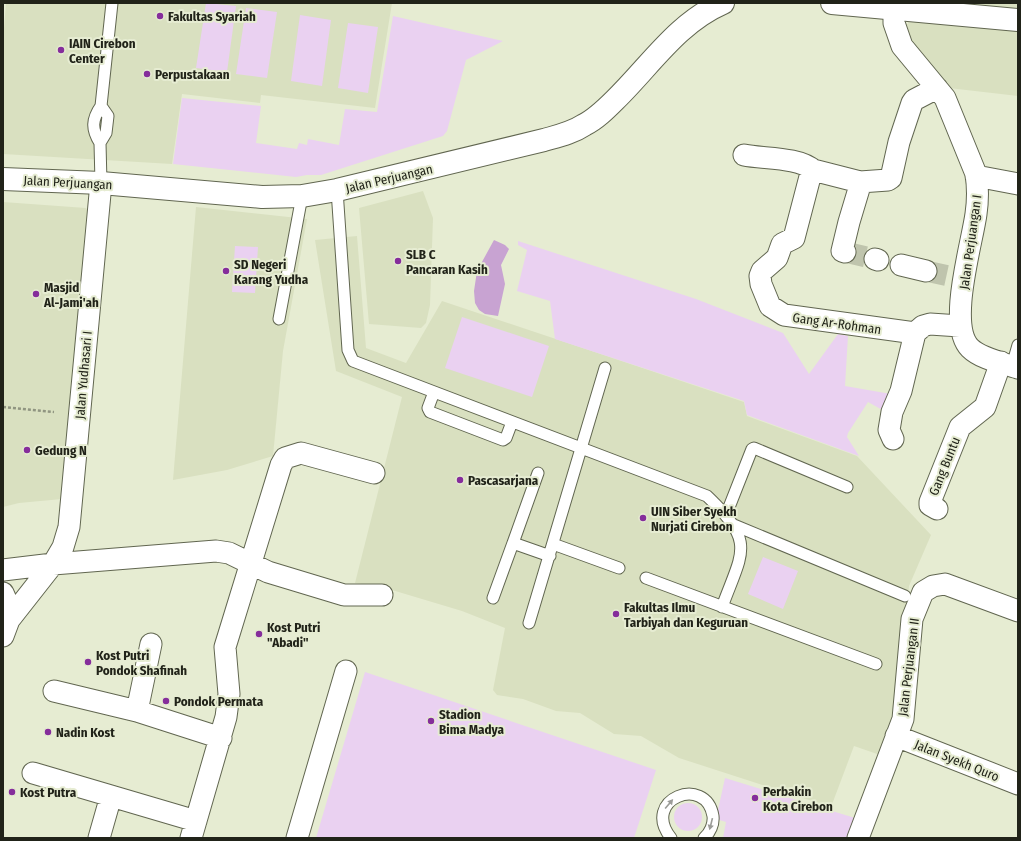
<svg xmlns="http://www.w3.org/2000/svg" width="1021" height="841" viewBox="0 0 1021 841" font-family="'Fira Sans Condensed',sans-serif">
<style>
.built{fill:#d9e0c0}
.green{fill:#ead1f1}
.forest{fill:#c8a3d2}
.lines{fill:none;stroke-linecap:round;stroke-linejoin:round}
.street-tunnel{stroke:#bfc4ad;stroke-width:21;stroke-dasharray:21 10;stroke-linecap:butt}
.lane-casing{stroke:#616650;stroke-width:13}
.street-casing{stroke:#616650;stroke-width:23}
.secondary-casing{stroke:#616650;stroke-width:24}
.path{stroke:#909581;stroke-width:2.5;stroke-dasharray:3 2;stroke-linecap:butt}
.lane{stroke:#fff;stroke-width:11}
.street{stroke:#fff;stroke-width:21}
.secondary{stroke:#fff;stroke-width:22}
.oneway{fill:#9b9c98}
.poi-dot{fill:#852d9b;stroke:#e6ecd2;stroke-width:1.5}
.labels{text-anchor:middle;stroke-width:4;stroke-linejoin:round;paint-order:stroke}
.poi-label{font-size:13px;font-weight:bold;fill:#212319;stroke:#e6ecd2;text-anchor:start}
.street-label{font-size:13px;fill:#212319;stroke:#e6ecd2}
</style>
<rect width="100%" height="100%" fill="#e6ecd2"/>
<path class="built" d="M6,3h386l-17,105 -114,-13 -1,8 -78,-9 -10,70 -169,-10v-114z
M910,3h108v93l-69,-8 -33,-33 -13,-32 5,1z
M423,191l10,27 -3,87 -4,18 -5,5 -52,-4 -10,-116z
M3,202l83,6 5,7 -29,284 -43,4 -16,4z
M196,207l111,12 -24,132 -10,105 -46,14 -54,10z
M357,236l9,112 40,15 36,-62 302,101 3,14 110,40 74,79 -22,51 -13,122 -16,47 -26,-9 -23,61 -152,-49 -38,-22 -27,-2 -34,-21 -24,-2 -33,-12 -26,-4 -4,-5 12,-62 -43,-17 -80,-24 -27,-4 47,-186 -66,-26 -21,-131z"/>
<path class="green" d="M206,3l30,3 -9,66 -31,-4z
M246,8l31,4 -10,66 -31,-4z
M300,15l31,5 -9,66 -31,-5z
M393,16l110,25 -37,19 -19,71 -4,5 -122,39h-14l-11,2 -123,-13 9,-66 79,8 -5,37 41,6 2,-6 8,2 1,-6 31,6 6,-36 32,3z
M348,23l30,4 -10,66 -30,-5z
M518,241l178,58 87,34 26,41 29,-40 10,2 -3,50 46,8 -5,18 -18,-10 -20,31 -1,4 12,19 -112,-41 -3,-14 -189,-62 -5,-38 -33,-10 10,-41 -9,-5z
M235,246l23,1 -3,46 -23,-1z
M462,317l87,29 -17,51 -87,-29z
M763,557l35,14 -15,38 -35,-15z
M365,672l291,98 -22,68h-318z
M725,778l130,40 -9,20h-123l3,-16 -10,-3z
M674 817a14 14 0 1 1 28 0a14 14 0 1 1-28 0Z"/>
<path class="forest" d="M494,240l11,5 4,4 -8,16 4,19 -7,32 -13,-2 -6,-4 -4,-7 -1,-12 3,-20z"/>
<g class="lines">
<path class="street-tunnel" d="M845,252l30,7
M926,271l23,5"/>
<defs>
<path id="lane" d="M101,106l7,10 -2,17 -6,10 1,40
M100,143c-9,-14 -8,-24 1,-37l11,-103
M337,190l11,160 5,11 354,135c49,47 36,54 15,111
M279,319l23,-123
M1012,366l6,-21
M434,392l-6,16 2,4 73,28 3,-2 6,-16
M538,473l-25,70 37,13
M726,515l26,-66 2,-1 93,39
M734,525l171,71
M553,544l66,24
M646,578l230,86
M493,598l20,-55
M529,623l76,-255
M671,838c-31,-39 35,-64 42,-22 1,8 -3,17 -9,22"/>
<path id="street" d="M894,9v14l8,23 43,52 31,76c2,13 2,26 0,40 -4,30 -29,111 -6,134 11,11 33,15 48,20
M744,155c19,4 55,2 69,15l47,12 28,-2 3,-2 8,-36 13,-39 2,-3 23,-12
M812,169l-18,69 -12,6 -5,14 -15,13 -2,5 1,8 9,22 14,9 131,18
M976,176l42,8
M845,252l-3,-1 7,-29 12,-40
M875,259l3,1
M901,265l25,6
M893,439l-4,-9 3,-18 9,-21 14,-58 8,-7 7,-2 30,2
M937,509l-7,-4v-3l30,-75 25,-20 16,-45
M3,570l50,-6 163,-13 13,2 39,19 76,23h38
M3,593l4,9 2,18
M3,636l6,-16 44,-56 10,-17 6,-20 32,-344
M151,644l-14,67 84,27
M54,691l83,20
M896,736l122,48
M33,773l163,48
M99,838l12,-42
M191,838l35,-121 3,-23 -4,-47 56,-182 4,-7 16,-5 73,20
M297,838l49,-167
M858,838l45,-119 9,-100 11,-27 10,-6 12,-2 73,27"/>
<path id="secondary" d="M832,3l186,17
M3,179l98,4 161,14 40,-1 35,-6 207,-50c14,-4 28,-7 40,-15 12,-6 22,-16 31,-25 35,-34 62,-77 108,-97"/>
</defs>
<use href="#lane" class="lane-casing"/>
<use href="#street" class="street-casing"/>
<use href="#secondary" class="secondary-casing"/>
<path class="path" d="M3,407l51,5"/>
<use href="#lane" class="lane"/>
<use href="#street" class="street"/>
<use href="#secondary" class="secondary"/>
</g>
<defs><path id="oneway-solid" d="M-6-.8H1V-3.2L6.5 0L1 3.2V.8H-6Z"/></defs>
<g class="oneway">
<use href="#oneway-solid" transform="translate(669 804) rotate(-50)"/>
<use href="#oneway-solid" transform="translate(711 824) rotate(104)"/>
</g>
<g class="poi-dot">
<circle cx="160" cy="16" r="4"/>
<circle cx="61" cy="50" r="4"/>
<circle cx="147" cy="74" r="4"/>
<circle cx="398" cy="261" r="4"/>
<circle cx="226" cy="271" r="4"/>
<circle cx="36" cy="294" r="4"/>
<circle cx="27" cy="450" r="4"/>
<circle cx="460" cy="480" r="4"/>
<circle cx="643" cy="518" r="4"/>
<circle cx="616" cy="614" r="4"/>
<circle cx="259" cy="634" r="4"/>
<circle cx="88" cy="662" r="4"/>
<circle cx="166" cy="701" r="4"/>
<circle cx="431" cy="721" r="4"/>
<circle cx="48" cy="732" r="4"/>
<circle cx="12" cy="792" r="4"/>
<circle cx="755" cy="798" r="4"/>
</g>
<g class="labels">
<g class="poi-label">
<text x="168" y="21">Fakultas Syariah</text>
<text x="69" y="48">IAIN Cirebon<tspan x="69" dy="15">Center</tspan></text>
<text x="155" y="79">Perpustakaan</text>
<text x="406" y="259">SLB C<tspan x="406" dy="15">Pancaran Kasih</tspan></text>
<text x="234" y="269">SD Negeri<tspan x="234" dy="15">Karang Yudha</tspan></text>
<text x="44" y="292">Masjid<tspan x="44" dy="15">Al-Jami'ah</tspan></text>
<text x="35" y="455">Gedung N</text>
<text x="468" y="485">Pascasarjana</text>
<text x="651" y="516">UIN Siber Syekh<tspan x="651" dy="15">Nurjati Cirebon</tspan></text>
<text x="624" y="612">Fakultas Ilmu<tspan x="624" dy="15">Tarbiyah dan Keguruan</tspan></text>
<text x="267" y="632">Kost Putri<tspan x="267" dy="15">"Abadi"</tspan></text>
<text x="96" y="660">Kost Putri<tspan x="96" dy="15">Pondok Shafinah</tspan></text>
<text x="174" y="706">Pondok Permata</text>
<text x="439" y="719">Stadion<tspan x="439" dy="15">Bima Madya</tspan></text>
<text x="56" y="737">Nadin Kost</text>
<text x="763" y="796">Perbakin<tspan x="763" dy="15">Kota Cirebon</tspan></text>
<text x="20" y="797">Kost Putra</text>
</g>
<g class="street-label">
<text transform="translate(389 178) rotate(-13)" y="5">Jalan Perjuangan</text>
<text transform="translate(68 182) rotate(3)" y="5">Jalan Perjuangan</text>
<text transform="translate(970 242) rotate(-82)" y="5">Jalan Perjuangan I</text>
<text transform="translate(837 323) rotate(8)" y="5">Gang Ar-Rohman</text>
<text transform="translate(83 375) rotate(-85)" y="5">Jalan Yudhasari I</text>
<text transform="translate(944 466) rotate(-68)" y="5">Gang Buntu</text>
<text transform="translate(908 667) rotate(-83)" y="5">Jalan Perjuangan II</text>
<text transform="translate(957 760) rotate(22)" y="5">Jalan Syekh Quro</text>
</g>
</g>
<rect width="1021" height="841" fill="none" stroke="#212319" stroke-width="8"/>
</svg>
